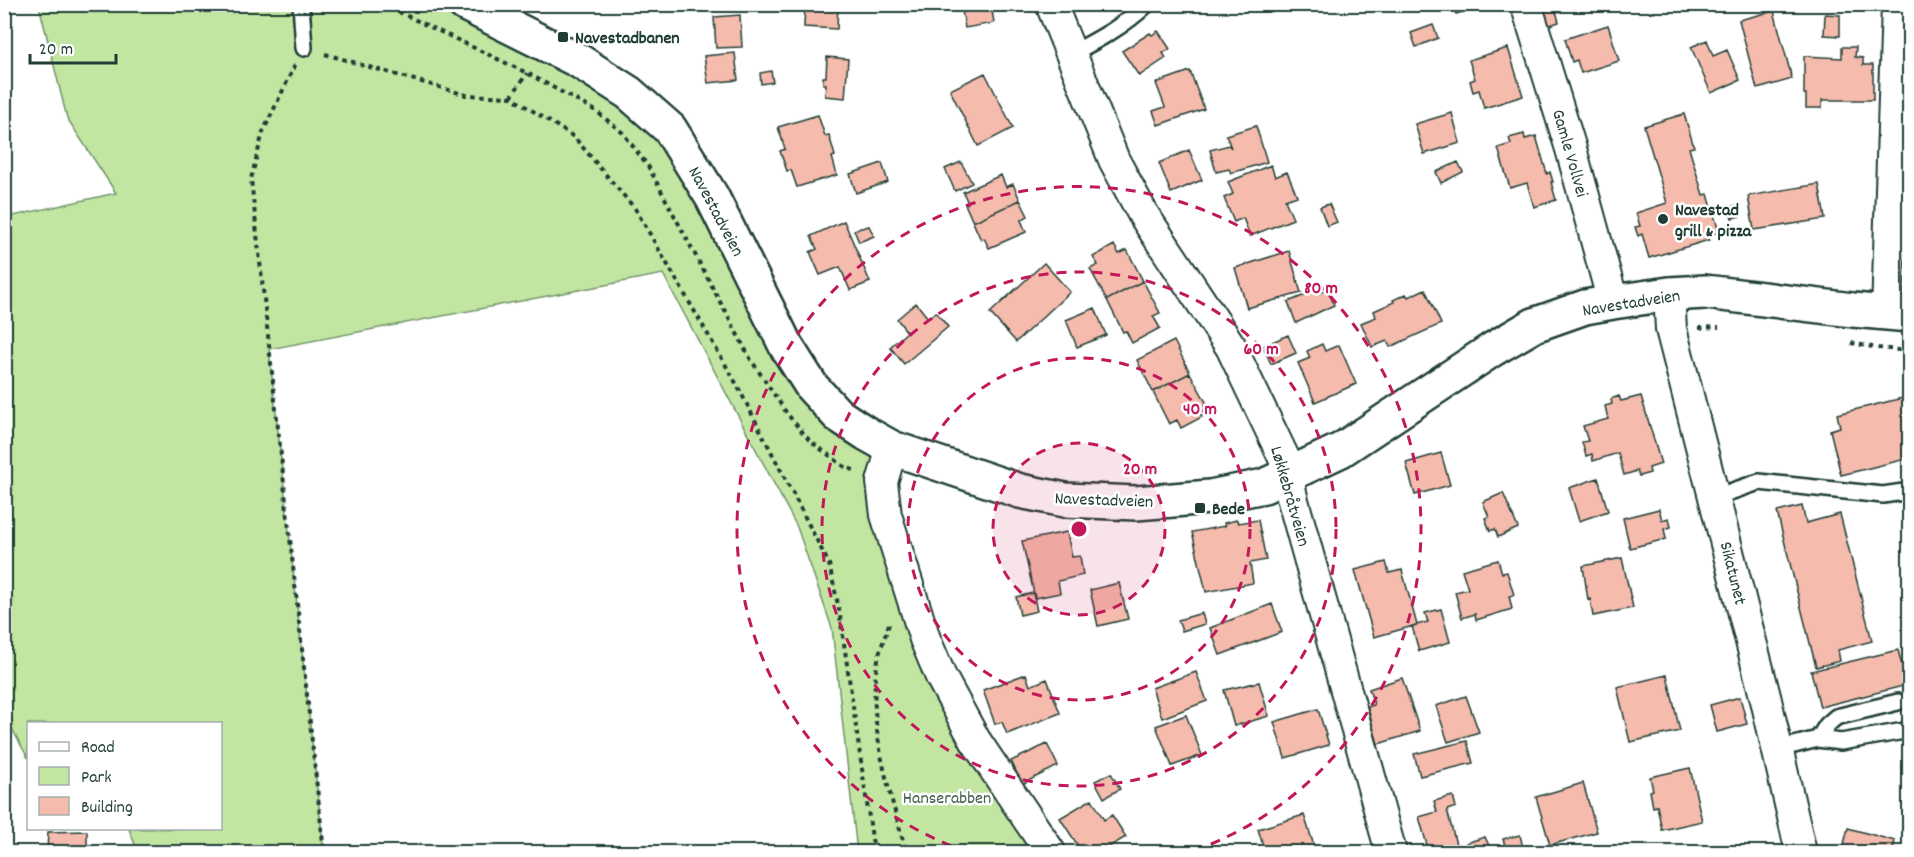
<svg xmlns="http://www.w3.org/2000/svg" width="1914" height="857" viewBox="0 0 1914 857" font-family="Dekko,sans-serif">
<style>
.green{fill:#c2e6a1;stroke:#70926a;stroke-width:1.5}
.building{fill:#f5bbac;stroke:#1f3d34;stroke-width:1.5}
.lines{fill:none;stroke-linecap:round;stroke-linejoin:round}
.lane-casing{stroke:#1f3d34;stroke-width:20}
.street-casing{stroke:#1f3d34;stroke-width:34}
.secondary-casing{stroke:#1f3d34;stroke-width:38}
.path{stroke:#1f3d34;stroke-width:4;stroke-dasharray:4.5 4.5;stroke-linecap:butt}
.lane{stroke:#fff;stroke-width:15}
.street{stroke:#fff;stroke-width:30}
.secondary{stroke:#fff;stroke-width:33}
.ring{fill:none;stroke:#c2185b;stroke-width:3;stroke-dasharray:10 8}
.poi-dot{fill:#1f3d34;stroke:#fff;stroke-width:2}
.labels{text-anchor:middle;stroke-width:5;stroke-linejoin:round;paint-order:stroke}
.poi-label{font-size:18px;font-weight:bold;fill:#1f3d34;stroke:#fff;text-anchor:start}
.street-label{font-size:18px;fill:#1f3d34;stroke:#fff}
.park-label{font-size:18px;fill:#405f4a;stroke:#fff}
.centre{fill:#c2185b;stroke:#fff;stroke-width:3}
.ring-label{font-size:18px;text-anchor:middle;font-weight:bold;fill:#c2185b;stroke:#fff;stroke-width:5;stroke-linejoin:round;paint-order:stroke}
</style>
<rect width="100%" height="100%" fill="#fff"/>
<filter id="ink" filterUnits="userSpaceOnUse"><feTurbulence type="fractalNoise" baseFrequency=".0167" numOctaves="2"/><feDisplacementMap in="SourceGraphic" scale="12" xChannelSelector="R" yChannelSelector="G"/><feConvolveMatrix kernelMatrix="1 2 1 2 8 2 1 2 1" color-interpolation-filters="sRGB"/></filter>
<g filter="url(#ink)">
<path class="green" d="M39,5h426l164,88 157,253 81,88 15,48 43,157 125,213h-193l-25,-224 -35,-101 -134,-253 -394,75 55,503h-186l-9,-23 91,-1v-104h-192v34l-17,-31 -7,-35v-474l112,-25 -49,-75z"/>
<path class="building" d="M805,4h33l-1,25 -33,-2z
M961,4h30l3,19 -29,5z
M1453,4h35l-32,10z
M1537,4h17l5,18 -15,5z
M1774,11l18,68 -35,10 -18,-69z
M1825,14l15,1v21l-16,-1z
M740,15l2,32 -26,1 -2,-31z
M1433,25l5,13 -22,9 -5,-14z
M1608,25l11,36 -38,12 -4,-13 -5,2 -7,-23z
M1158,31l12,18 -7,4 3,5 -27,18 -17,-25 28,-18 2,2z
M1707,40l6,16 14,-6 13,30 -29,13 -20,-46z
M1842,47h14l-1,10 8,1v7h10v35h-51v8h-16v-14h-2v-38l38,2z
M1508,48l15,48 -39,12 -5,-18 -6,2 -3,-11 5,-2 -6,-19z
M735,53l3,27 -30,3 -4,-27z
M827,57l21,2 -3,39 -20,-2 1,-12h-3v-7h3z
M771,71l2,11 -12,2 -1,-11z
M1190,71l14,38 -46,16 -5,-14 12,-4 -9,-24z
M985,73l28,55 -35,18 -28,-56z
M1452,113l8,30 -36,11 -9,-30z
M1684,114l10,33 -5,1 14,47 5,-1 11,38 -11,3 1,5 -60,18 -7,-24 -4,2 -3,-9 5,-1 -4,-13 31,-10 -23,-77z
M818,115l7,21 4,-1 6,21 -3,1 5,18 -40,12 -6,-17 -4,1 -7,-20 5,-2 -7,-22z
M1256,126l11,36 -36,11 -2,-4 -13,3 -6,-22 19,-5 2,3 -5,-13z
M1524,134l1,5 11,-3 11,38 3,-2 3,10h-2l5,18 -22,7 -7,-24 -17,5 -12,-40 13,-4 -2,-6z
M1189,150l13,30 -31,13 -12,-30z
M961,162l11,21 -17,8 -10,-22z
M1458,162l5,10 -22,11 -5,-11z
M882,163l6,19 -32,11 -6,-19z
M1271,165l4,12 12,-5 10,24 -12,4 8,19 -43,17 -7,-18 -9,4 -10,-24 9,-4 -5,-12z
M1001,175l5,12 7,-3 7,16 -47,22 -8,-18 3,-1 -5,-11z
M1819,184l6,35 -71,11 -6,-34z
M1020,200l8,16 -7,4 5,12 -37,16 -5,-10 -3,2 -8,-18z
M1329,204l8,18 -10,4 -7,-19z
M1738,205l2,11 -8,2 -2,-11z
M844,221l26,61 -20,8 -10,-23 -20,8 -10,-23 7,-3 -6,-13z
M869,226l5,10 -15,6 -5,-12z
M1114,245l5,9 8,-4 16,31 -36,19 -17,-31 8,-4 -5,-8z
M1289,251l12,42 -54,15 -12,-40z
M1044,263l26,29 -54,50 -26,-29z
M1143,281l17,32 -7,3 7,12 -28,15 -6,-12 -3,1 -16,-32z
M1328,289l6,16 -38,18 -8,-21 27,-11 1,3z
M1425,289l16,35 -51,23 -3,-6 -15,6 -11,-24 15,-6 -2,-6 20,-9 -1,-2 13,-6 2,3z
M916,303l12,15 8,-6 12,15 -44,37 -14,-17 17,-15 -10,-13z
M1095,308l11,27 -29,12 -11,-27z
M1288,335l8,18 -25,11 -8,-18z
M1174,341l16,32 -37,19 -16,-32z
M1322,344l3,7 14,-6 17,39 -41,18 -17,-39 12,-5 -3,-7z
M1190,373l17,31 -9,5 4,8 -21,11 -4,-8 -8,4 -16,-32z
M1619,396l2,5 20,-5 20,68 -12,4 1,5 -11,3 -2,-5 -13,4 -6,-22 -25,8 -1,-7 -6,2 -4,-14 6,-1 -5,-15 25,-7 -3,-13 7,-2 -1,-5z
M1903,398l1,6 6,-2v56l-69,17 -11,-45 10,-3 -3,-13z
M1441,453l9,32 -35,10 -9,-32z
M1598,478l10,33 -29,10 -10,-33z
M1503,493l15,35 -20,9 -3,-8 -5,2 -5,-13 4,-1 -6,-15z
M1802,506l4,17 34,-9 32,127 -34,9 2,11 -24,6 -39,-155z
M1659,509l3,11 7,-2 2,9 -7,2 2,10 -36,9 -7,-30z
M1237,520l1,3 20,-3 8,40 -16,3 3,20 -47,9 -14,-60 33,-6 -1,-3z
M1067,532l5,25 8,-1 3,19 -25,6 2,12 -25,5 -13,-57z
M1622,558l11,50 -40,8 -3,-17 -2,1 -5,-34z
M1498,560l4,13 5,-1 7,23 -5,1 3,13 -36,11 -1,-6 -13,4 -7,-26 13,-3 -6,-19z
M1386,562l3,11 13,-3 15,55 -43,12 -19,-67z
M1119,583l9,36 -30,7 -8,-36z
M1033,593l4,18 -17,4 -4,-18z
M1272,604l10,28 -62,23 -10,-27z
M1441,609l9,33 -31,9 -7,-25 16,-4 -3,-9z
M1202,613l3,11 -23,7 -4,-11z
M1898,650l9,35 -87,22 -9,-36z
M1196,672l11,29 -45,17 -10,-30z
M1026,674l4,12 17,-7 13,34 -53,21 -5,-12 -7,2 -12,-34z
M1667,675l13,56 -50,11 -13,-55z
M1402,678l18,53 -42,13 -11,-37 7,-2 -5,-16z
M1259,682l10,34 -35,10 -10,-36z
M1466,696l13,36 -31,10 -12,-36z
M1740,697l7,27 -30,8 -7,-27z
M1318,709l11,36 -44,13 -11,-36z
M1186,715l16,40 -30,11 -16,-40z
M1467,741l6,22 -53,13 -6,-22z
M1047,744l11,22 -36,18 -11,-23z
M1690,768l12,53 -40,9 -5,-24 -4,1 -3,-16 3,-1 -3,-13z
M1111,773l9,16 -16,9 -9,-17z
M1583,783l14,49 -47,13 -14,-48z
M1453,796l3,11 -9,3 11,42h-29l-10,-35 18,-5 -3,-11z
M1092,799l12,21 8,-5 14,22 -26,15h-18l-22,-34z
M1304,815l12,37h-51l-7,-23z
M1848,828l47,13 -3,11h-50z
M87,831v21h-40l1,-20z
M1520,835l4,17h-17l-4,-13z
M1485,837l7,15h-23l-3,-9z"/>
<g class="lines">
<defs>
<path id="lane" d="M301,4l3,44
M1071,54c28,-15 53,-28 76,-50
M1715,497l44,-15 124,13 27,-4
M1818,739l9,-14 9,-8 62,-15
M1778,749l40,-10 23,3 69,-12"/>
<path id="street" d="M1051,4l63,156 29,54 88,133 53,111 8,39 99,355
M1526,4l45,145 42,153
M1669,294l2,35 95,371 35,152
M1887,314l10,-310
M892,448l-10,34 4,33 39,124 16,38 34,63 75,112"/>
<path id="secondary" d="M465,4l114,57 50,32 41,36 42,68 74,149 26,41 26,28 29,19 25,14 128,43 45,9 71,3 74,-6 54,-11 77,-36 152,-101 41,-24 51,-18 28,-5 56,-8 36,-2 148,18 57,5"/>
</defs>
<use href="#lane" class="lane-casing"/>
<use href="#street" class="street-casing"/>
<use href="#secondary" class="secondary-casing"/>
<path class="path" d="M382,4l145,69 69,38 27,22 25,33 103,194 37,55 22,26 35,26 11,4
M325,54l141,41 45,2 63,40 62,73 100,173 93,181 10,45 35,243
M295,65l-32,67 -12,47 73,673
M511,97l16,-24
M1699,328l20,-1
M1851,343l27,5 32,3
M889,624c-3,9 -6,18 -9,27 -17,65 10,139 26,201"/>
<use href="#lane" class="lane"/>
<use href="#street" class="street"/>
<use href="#secondary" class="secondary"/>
</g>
</g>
<circle cx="1079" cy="529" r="86" fill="#c2185b" fill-opacity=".12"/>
<g class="ring">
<circle cx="1079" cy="529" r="86"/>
<circle cx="1079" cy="529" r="171"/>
<circle cx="1079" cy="529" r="257"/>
<path d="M968 852A342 342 0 1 1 1190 852"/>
</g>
<g class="poi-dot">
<rect x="557" y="31" width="12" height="12" rx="3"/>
<circle cx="1663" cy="219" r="6"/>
<rect x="1194" y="502" width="12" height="12" rx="3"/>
</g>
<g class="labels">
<g class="poi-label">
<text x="575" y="43">Navestadbanen</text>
<text x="1675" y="215">Navestad<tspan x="1675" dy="21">grill &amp; pizza</tspan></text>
<text x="1212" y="514">Bede</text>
</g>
<g class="street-label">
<text transform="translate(1571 153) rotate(74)" y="6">Gamle Vollvei</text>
<text transform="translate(717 211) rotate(62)" y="6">Navestadveien</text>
<text transform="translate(1631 302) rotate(-9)" y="6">Navestadveien</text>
<text transform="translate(1291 496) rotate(74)" y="6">Løkkebråtveien</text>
<text transform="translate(1104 499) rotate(2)" y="6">Navestadveien</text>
<text transform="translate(1734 573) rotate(76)" y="6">Sikatunet</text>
</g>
<g class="park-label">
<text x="947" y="803">Hanserabben</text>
</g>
</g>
<circle cx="1079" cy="529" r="9" class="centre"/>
<g class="ring-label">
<text x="1321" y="293">80 m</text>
<text x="1261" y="354">60 m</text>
<text x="1200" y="414">40 m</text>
<text x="1140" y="474">20 m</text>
</g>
<rect width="1914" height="857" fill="none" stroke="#fff" stroke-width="24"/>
<rect x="12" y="12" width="1890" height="833" fill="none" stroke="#1f3d34" stroke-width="2" filter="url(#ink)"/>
<rect x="27" y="722" width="195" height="108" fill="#ffffff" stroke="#a5b1ae" stroke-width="1.5"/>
<rect x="39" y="742" width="30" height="9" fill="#ffffff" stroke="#a5b1ae" stroke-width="1.5"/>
<text x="81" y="752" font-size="18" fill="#1f3d34">Road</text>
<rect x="39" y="767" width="30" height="18" fill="#c2e6a1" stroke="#a5b1ae" stroke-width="1.5"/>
<text x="81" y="782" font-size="18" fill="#1f3d34">Park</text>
<rect x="39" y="797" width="30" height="18" fill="#f5bbac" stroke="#a5b1ae" stroke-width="1.5"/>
<text x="81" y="812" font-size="18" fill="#1f3d34">Building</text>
<path d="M30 54v9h86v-9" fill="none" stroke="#1f3d34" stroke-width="3"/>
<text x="39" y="54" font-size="18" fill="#1f3d34" stroke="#ffffff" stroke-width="4.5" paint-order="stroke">20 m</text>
</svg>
